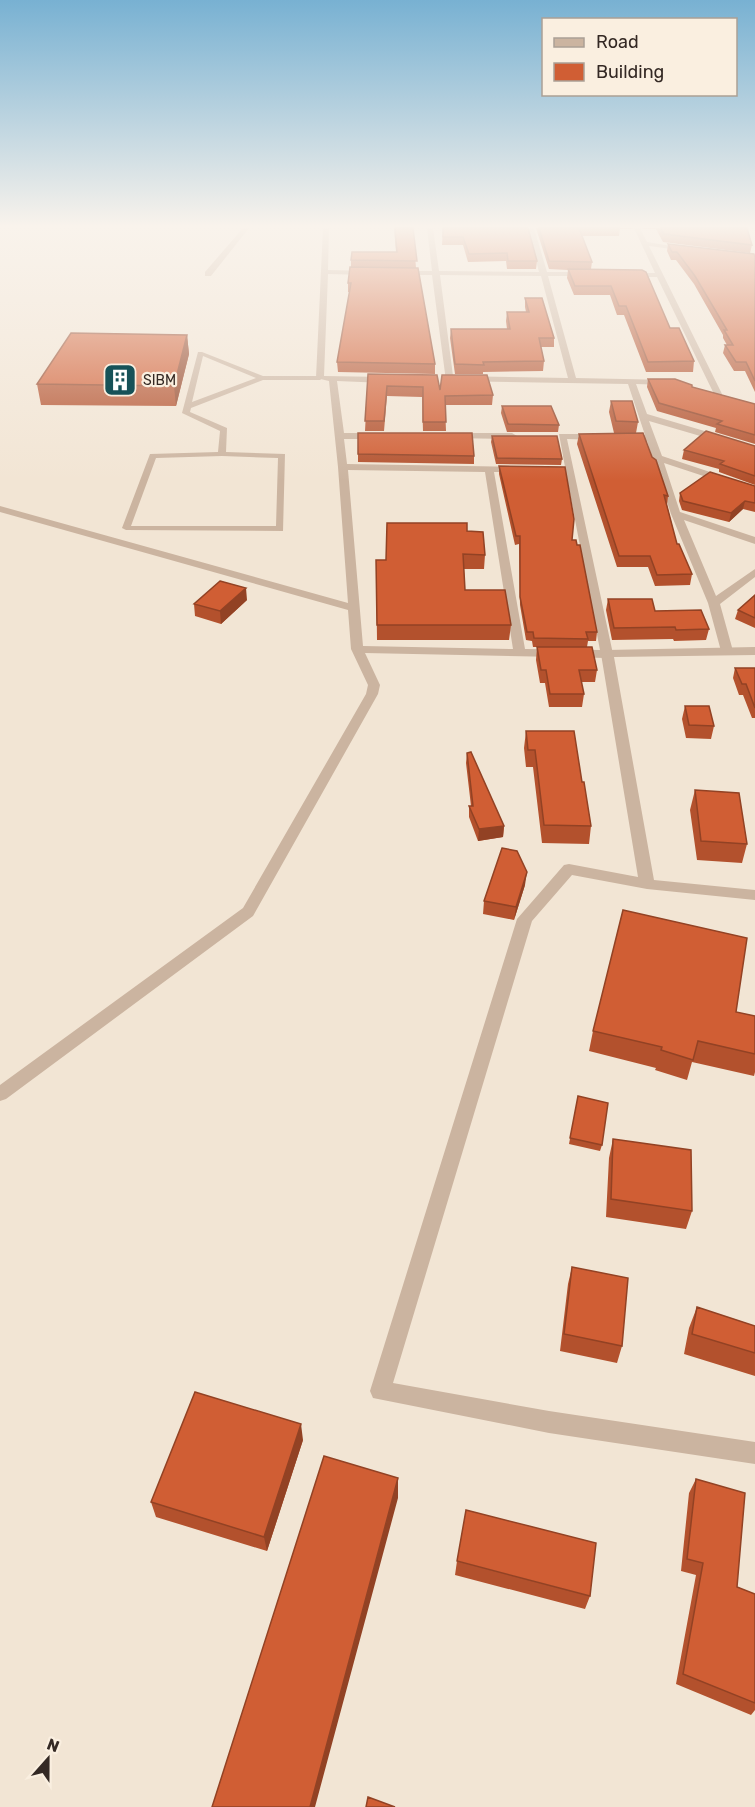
<svg xmlns="http://www.w3.org/2000/svg" width="755" height="1807" viewBox="0 0 755 1807" font-family="Rubik,sans-serif">
<style>
.lines{fill:none;stroke-linecap:round;stroke-linejoin:round}
.service{fill:#cbb4a0;fill-rule:evenodd}
.minor{fill:#cbb4a0;fill-rule:evenodd}
.tertiary{fill:#cbb4a0;fill-rule:evenodd}
.wall{fill:#b3512d}
.shaded-wall{fill:#924224}
.building{fill:#d05e34;stroke:#924224;stroke-width:1.5}
.labels{text-anchor:middle;stroke-width:4.5;stroke-linejoin:round;paint-order:stroke}
.far-poi-label{font-size:14px;fill:#342924;stroke:#faefe0;text-anchor:start}
</style>
<rect width="100%" height="100%" fill="#f2e5d4"/>
<g class="lines">
<path class="service" d="M198,352h4l61,24h57l3,2 -3,2h-57l-72,28 -1,4 37,16 -1,24 59,2 -2,77 -157,-1 -4,-2 28,-74 68,-2 2,-21 -38,-18zM203,356l53,22 -64,24zM222,456l56,2 -2,68h-145l25,-68z"/>
<path class="minor" d="M243,228h6l-38,48h-6v-4z
M323,228h6l-1,42 41,1 4,2 -4,2 -41,-1 -4,102 61,1 4,3 -4,3 -48,-2 7,52h33l5,3 -5,3h-33l3,25 173,3 2,2 -5,3h-23l31,177 75,1 -34,-177 -12,-3 11,-3 -6,-33h40l5,3 -5,3 -32,-1 46,215 -6,4 -242,-5 15,32 -2,9 -125,222 -247,183 -6,2v-16l243,-177 123,-214 2,-9 -17,-36 -3,-39 -348,-98v-6l348,97 -10,-136 -9,-86 -13,-3zM348,470l137,2 28,177 -150,-3z
M427,228h6l6,43 100,1 -11,-44h6l13,44h41l4,2 -4,2h-40l28,102 95,2v4l-3,1 -32,-1 11,30 108,32v6l-106,-31 13,35 93,31v6l-91,-30 16,49 75,25v7l-71,-24 32,76 39,-27v8l-35,27 13,47 -2,3h-8l-2,-3 -13,-48 -37,-89 -24,-73h-21l-5,-3 5,-3h19l-17,-51 -182,-3 -14,-106h-33l-4,-2 4,-2h33zM440,275l101,1 27,102 -115,-2z
M634,228h6l7,14 43,7 -3,2 -38,-5 73,148 -1,2 -7,-2 -57,-117h-30l-4,-2 4,-2h28z
M452,433h60l5,3 -5,3 -63,-1 -2,-2z"/>
<path class="tertiary" d="M755,647v8l-141,2 40,223 101,10v10l-108,-11 -75,-14 -40,46 -139,462 156,28 206,31v22l-206,-31 -176,-35 -3,-7 147,-472 47,-54 5,-1 69,13 -37,-223 6,-4z"/>
</g>
<path class="wall" d="M394,228h19l3,40 19,96v10l-97,-2 -1,-10 13,-70h-2v-9l3,-16v-7l45,-8z
M443,228l94,33 -1,8h-29l-1,-8 -38,1 -5,-17h-21z
M536,228h97l-1,1h-12l-1,7h-37l10,26 -1,7 79,59 24,33 -1,11h-47l-22,-57h-7l-7,-20h-36l-7,-17 1,-8 -19,-1z
M642,228h105l5,17 -2,8 -87,-11 -7,-13h-13z
M668,244l87,13v135l-10,-21h-11l-11,-18 2,-8h2l-4,-7v-3l-29,-51 -18,-24h-5l-4,-9z
M525,298l29,40v9h-13l3,14 -1,10 -60,1v2h-28l-5,-36 1,-9h56l-1,-8 1,-9h19l-1,-5z
M187,335l2,19 -13,52 -135,-1 -4,-21z
M368,374l72,16 53,5 -1,10h-47l1,26h-23l-1,-34 -35,-1 -3,35h-19z
M648,379l44,8 63,17v40l-40,-12 1,-4 -59,-17 -10,-24z
M611,401l27,21 -2,11h-22l-5,-21z
M502,406l57,19 -1,7h-51l-6,-19z
M358,433l116,23v8l-116,-2z
M579,434l73,23 16,39 -1,9 10,39 15,30 -2,11 -35,1 -7,-19h-31l-40,-123z
M492,436l70,23 -1,6 -65,-1 -5,-22z
M755,446v39l-36,-13v-3l-37,-10 2,-9z
M499,466l78,79 20,87 -1,9h-8l-1,6 10,23 -2,12h-14l3,12 -2,13h-33l-4,-24h-5l-4,-23 1,-13h22h-26l-1,-6 -6,-1 -6,-35 -1,-61 -4,1 -16,-71z
M755,486v26l-12,-3 -14,13 -47,-12 -3,-9 1,-8z
M467,531l18,24 -1,14h-20l1,21 46,35 -2,15h-132l-1,-80h10z
M755,595v33l-20,-9 3,-9z
M608,599l47,12 54,18 -3,11 -32,1 -1,-2 -61,1 -6,-30z
M247,600l-26,24 -26,-8 -1,-12z
M735,668h20v50h-3l-9,-23h-4l-6,-17z
M685,706l29,20 -3,13 -25,-1 -4,-19z
M526,731l56,51 9,44 -2,18 -47,-1 -9,-76h-7l-2,-19z
M467,753l37,73 -1,11 -25,4 -9,-24v-11h2l-5,-43z
M695,790l52,54 -5,19 -45,-3 -7,-50z
M525,885l-11,35 -31,-6 1,-13z
M736,1012l19,4v56l-1,4 -62,-14 -5,18 -32,-10 1,-2 -67,-17 4,-20z
M578,1096l24,49 -2,6 -31,-7z
M613,1139l79,72 -6,18 -80,-12 3,-59z
M572,1267l50,79 -5,17 -57,-12 8,-67z
M697,1307l58,19v50l-71,-22 5,-26z
M303,1440l-36,111 -111,-34 -5,-15z
M696,1479l41,108 18,7v116l-4,5 -75,-31 20,-109 -15,-4 8,-78z
M457,1561l133,35 -5,13 -130,-34z"/>
<path class="shaded-wall" d="M187,335l2,19 -13,52 -2,-20z
M745,501l-2,8 -14,13 2,-9z
M246,588l1,12 -26,24 -1,-13z
M504,826l-1,11 -25,4 1,-12z
M527,872l-2,13 -11,35 2,-13z
M301,1424l2,16 -36,111 -3,-14z
M398,1478v20l-83,309h-5z"/>
<path class="building" d="M395,228h18l4,33 -66,-1 1,-8h45z
M443,228h85l9,33h-29l-1,-8 -38,1 -6,-17h-20z
M539,228h81h-41l13,34 -43,-1z
M661,228h86l5,17 -88,-11z
M668,244l86,10 1,3v124l-9,-19h-10l-11,-17h8l-9,-15h3l-32,-54 -18,-24h-5z
M350,267l68,1 17,96 -98,-2 14,-79h-3z
M568,269l74,1 4,2 24,56h9l15,33 -46,1 -22,-56h-7l-8,-20h-36z
M525,298h17l12,40h-15l5,23 -61,1 1,3 -29,-1 -4,-35h59l-3,-17h22z
M71,333l116,2 -13,51 -137,-2z
M368,374l69,1 3,15 2,-15h45l6,20 -48,1 1,26h-23v-35l-36,-1 -3,35h-19z
M648,379h27l17,6v2l63,17v31l-38,-11 5,-3 -63,-18z
M611,401h21l6,21 -22,-1z
M502,406h49l8,19 -51,-1z
M706,431l49,15v30l-35,-12 4,-3 -40,-11z
M358,433h114l2,23 -116,-2z
M643,433l9,24 4,3 12,36 -4,-1 13,49h2l13,30 -35,1 -7,-19h-31l-40,-122z
M492,436h65l5,23 -65,-1z
M499,466l66,1 9,52 -2,21h4l1,5h3l17,87h-11l2,7 -54,-1 -1,-6h-6l-7,-35v-61h-4z
M710,472l45,14v17l-10,-2 -14,12 -48,-12 -3,-8z
M387,523h80v8l16,1 2,23 -22,-1 2,36h40l6,35h-134l-1,-65h10z
M220,581l26,7 -26,23 -26,-7z
M755,595v23l-17,-8z
M608,599h44l3,12 46,-1 8,19 -33,1 -1,-3 -61,1z
M537,647h55l5,23h-18l5,24h-34l-4,-24h-5z
M735,668h20v40l-9,-24h-4z
M685,706h24l5,20 -25,-1z
M526,731h48l8,51h2l7,44 -47,-1 -9,-75h-7z
M471,752l33,74 -25,3 -10,-23h4l-6,-53z
M695,790l44,3 8,51 -46,-3z
M502,848l15,3 10,21 -11,35 -32,-6z
M623,910l124,28 -11,74 19,4v38l-57,-13 -5,19 -32,-10 1,-3 -69,-16z
M578,1096l30,7 -6,42 -32,-7z
M613,1139l78,11 1,61 -81,-12z
M572,1267l56,11 -6,68 -58,-12z
M697,1307l58,19v27l-63,-19z
M195,1392l106,32 -37,113 -113,-35z
M324,1456l74,22 -88,329h-98z
M696,1479l49,14 -8,94 18,7v109l-72,-29 20,-111 -16,-4z
M466,1510l130,33 -6,53 -133,-35z
M368,1797l27,10h-29z"/>
<linearGradient id="sky" x2="0" y2="1"><stop stop-color="#78b1d2"/><stop offset="0.47" stop-color="#f9f3ec"/><stop offset="1" stop-color="#f9f3ec" stop-opacity="0"/></linearGradient>
<rect width="755" height="481" fill="url(#sky)"/>
<defs>
<symbol id="building-square" viewBox="-11 -11 22 22"><rect x="-9" y="-9" width="18" height="18" rx="4" fill="#175258" stroke="#faefe0"/><path d="M-4-6H4V6H1V3H-1V6H-4ZM-2.5-4.3h1.7v1.8h-1.7ZM.8-4.3h1.7v1.8H.8ZM-2.5-1h1.7V.8h-1.7ZM.8-1h1.7V.8H.8Z" fill="#fff"/></symbol>
</defs>
<g fill-rule="evenodd">
<use href="#building-square" x="101" y="361" width="38" height="38"/>
</g>
<g class="labels">
<g class="far-poi-label">
<text x="143" y="385">SIBM</text>
</g>
</g>
<rect x="542" y="18" width="195" height="78" fill="#faefe0" stroke="#aba095" stroke-width="1.5"/>
<rect x="554" y="38" width="30" height="9" fill="#cbb4a0" stroke="#aba095" stroke-width="1.5"/>
<text x="596" y="48" font-size="18" fill="#342924">Road</text>
<rect x="554" y="63" width="30" height="18" fill="#d05e34" stroke="#aba095" stroke-width="1.5"/>
<text x="596" y="78" font-size="18" fill="#342924">Building</text>
<g transform="translate(48 1759) rotate(21)" stroke="#faefe0" stroke-width="4.5" paint-order="stroke">
<path d="M0-4.5L10 22L0 15L-10 22Z" fill="#342924"/>
<text y="-9" font-size="16" font-weight="bold" text-anchor="middle" fill="#342924">N</text>
</g>
</svg>
